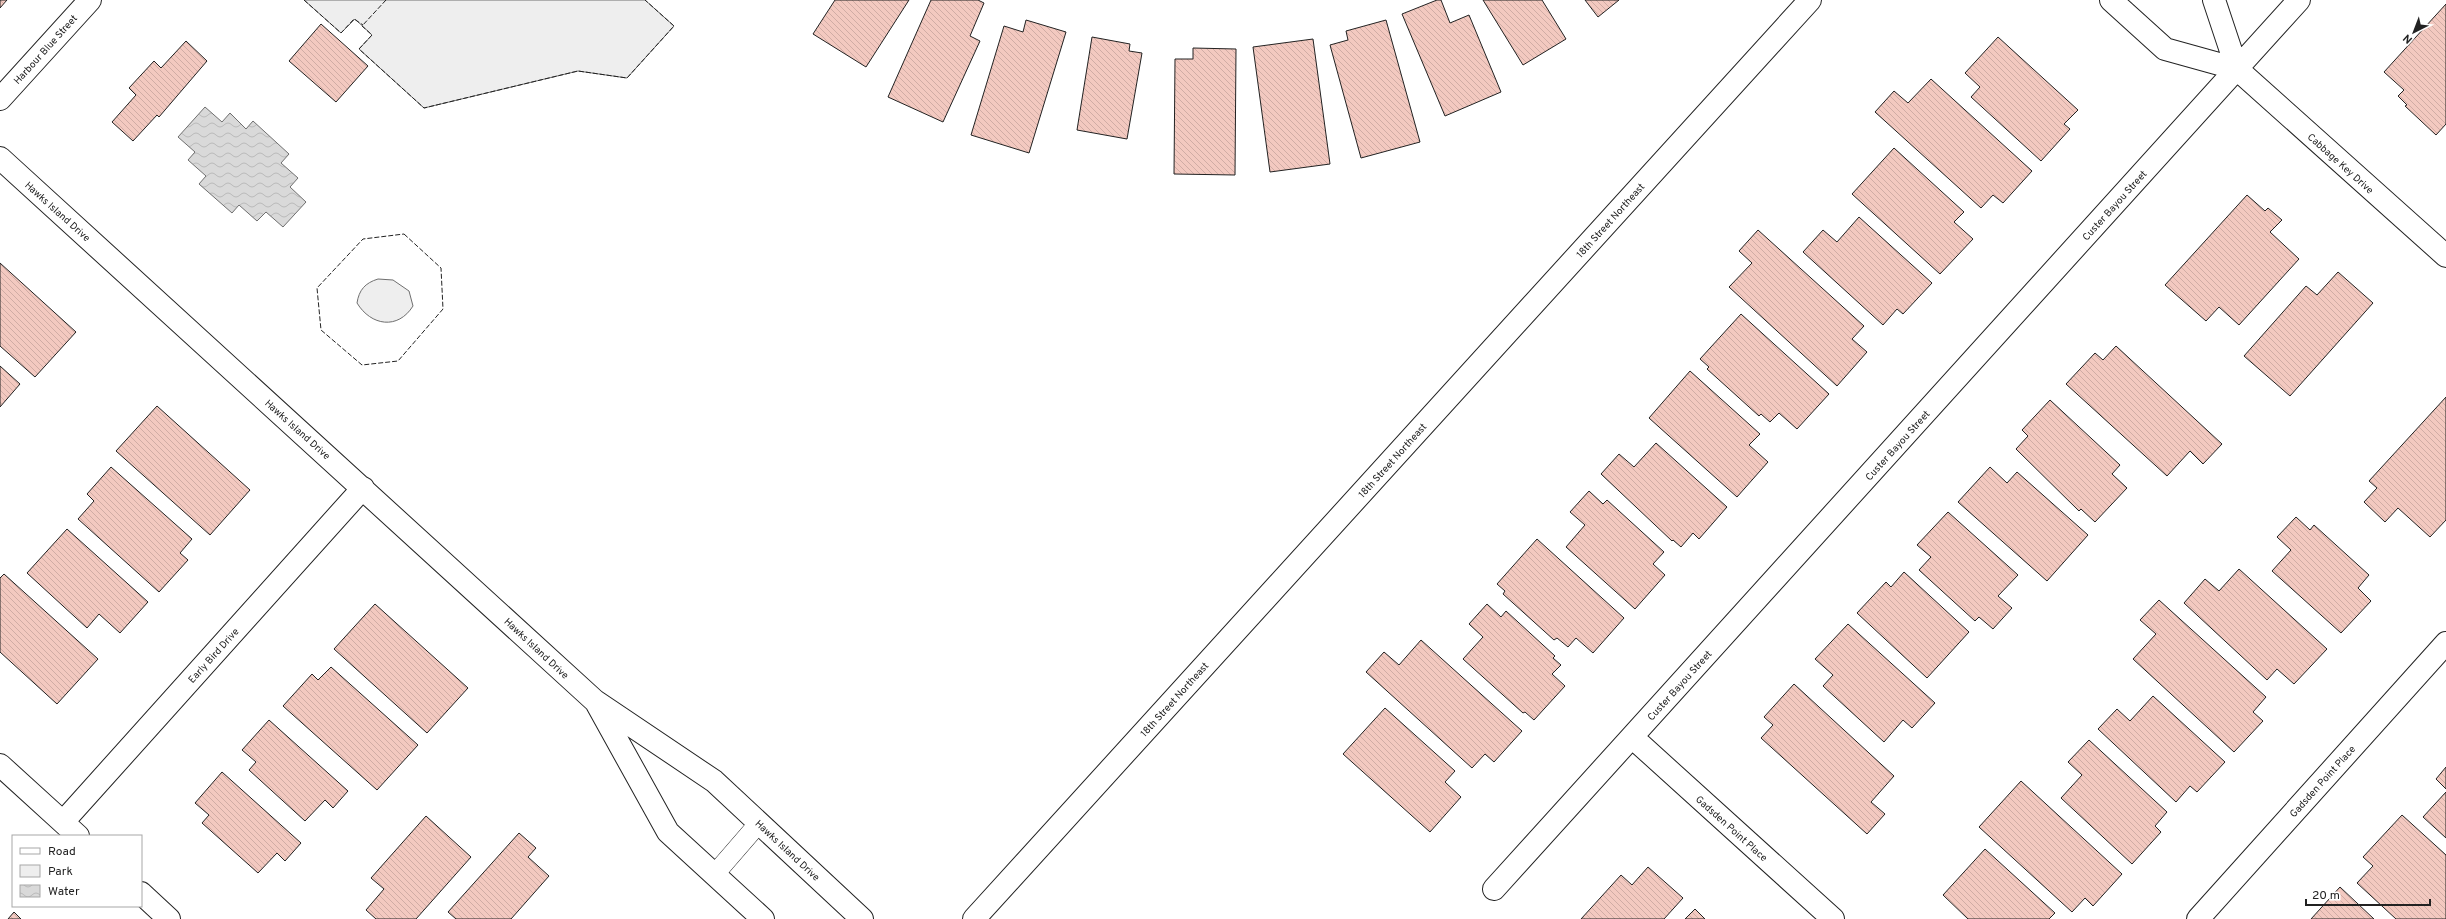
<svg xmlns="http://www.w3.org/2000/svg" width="2446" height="919" viewBox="0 0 2446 919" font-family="Overpass,sans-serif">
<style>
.park{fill:#eee;stroke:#6f6f6f}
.water{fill:url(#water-waves);stroke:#6f6f6f}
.building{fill:url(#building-back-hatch);stroke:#222}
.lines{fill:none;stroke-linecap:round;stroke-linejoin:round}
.lane-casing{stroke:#222;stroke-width:20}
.street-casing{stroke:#222;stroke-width:24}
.secondary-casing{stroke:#222;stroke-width:24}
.lane{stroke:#fff;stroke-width:19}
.street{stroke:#fff;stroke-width:22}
.secondary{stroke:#fff;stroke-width:22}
.fence{stroke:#222;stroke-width:1;stroke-dasharray:5 2;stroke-linecap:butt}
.labels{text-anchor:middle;stroke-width:3;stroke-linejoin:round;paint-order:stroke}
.street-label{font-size:10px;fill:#222;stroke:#fff}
</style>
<defs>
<pattern id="water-waves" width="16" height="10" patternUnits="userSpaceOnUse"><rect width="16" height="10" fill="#d9d9d9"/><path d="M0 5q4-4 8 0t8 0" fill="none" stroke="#bababa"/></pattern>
<pattern id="building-back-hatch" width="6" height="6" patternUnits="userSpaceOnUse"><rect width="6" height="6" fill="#f3c9c0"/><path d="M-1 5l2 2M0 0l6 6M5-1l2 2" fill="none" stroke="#d0aca5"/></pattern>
</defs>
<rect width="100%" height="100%" fill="#fff"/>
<path class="park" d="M304,0h341l29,26 -47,52 -49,-7 -154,37 -65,-59 13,-14 -17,-16 -14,14z
M378,279l15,1 16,11 4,15c-15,24 -42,20 -56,-3 2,-13 8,-20 21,-24z"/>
<path class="water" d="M205,107l17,15 8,-9 16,16 7,-8 36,33 -8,9 17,15 -8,9 16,15 -23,25 -17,-15 -9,9 -18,-16 -7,8 -33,-29 7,-8 -18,-16 7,-8 -17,-15z"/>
<path class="building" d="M0,0h7l-7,8z
M835,0h74l-43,67 -53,-33z
M931,0h47l6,3 -14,33 10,5 -37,81 -55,-25z
M1437,0h4l9,23 19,-8 32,77 -56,24 -43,-102z
M1483,0h59l24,39 -43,26z
M1585,0h34l-21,17z
M2446,4v120l-10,11 -31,-29 2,-1 -9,-9 6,-6 -20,-18z
M1026,20l40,12 -37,121 -58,-18 33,-109 19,6z
M1386,20l34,122 -59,16 -31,-113 18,-5 -2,-9z
M321,24l47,42 -32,36 -47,-41z
M1092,37l38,7 -1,7 13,2 -15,86 -50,-9z
M1998,37l80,73 -14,14 6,5 -29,32 -70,-64 9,-10 -15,-14z
M1313,39l17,125 -60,8 -17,-125z
M186,41l21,20 -48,56 -2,-2 -24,26 -21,-19 24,-27 -7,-7 25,-27 7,7z
M1193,48l43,1 -1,126 -61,-1 1,-115h18z
M1931,79l101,92 -29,32 -10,-8 -12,13 -106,-96 19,-21 14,12z
M1894,148l70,64 -10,10 19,17 -33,35 -88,-80z
M2247,195l18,16 3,-3 14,12 -12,12 29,27 -60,66 -20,-18 -13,14 -41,-36z
M1859,217l73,66 -29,31 -6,-5 -14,16 -80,-73 20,-22 14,12z
M1758,230l106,96 -12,13 15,13 -30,34 -108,-99 23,-24 -13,-12z
M0,263l76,69 -41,45 -35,-31z
M2338,272l35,31 -83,93 -46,-40 62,-70 11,9z
M1741,314l88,80 -32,35 -18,-16 -9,9 -9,-8 -2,2 -52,-47 2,-2 -9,-8z
M2116,346l106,98 -19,20 -13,-13 -23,25 -101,-92 29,-31 8,7z
M0,366l20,18 -20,23z
M1690,371l70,63 -11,11 19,17 -31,35 -88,-79z
M2446,397v123l-16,17 -32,-29 -13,14 -21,-20 13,-14 -8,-7z
M2050,400l70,65 -8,9 15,14 -32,34 -14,-13 -2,2 -63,-62 12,-13 -6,-6z
M157,406l93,84 -40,45 -94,-84z
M1656,443l71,64 -28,32 -6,-6 -12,14 -8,-7 -1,1 -71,-67 18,-20 15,13z
M111,467l81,72 -12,14 8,7 -29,32 -81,-73 16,-18 -7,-7z
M1990,467l17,16 10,-11 71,63 -41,46 -89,-79z
M1589,491l14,13 4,-4 57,52 -11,12 12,11 -30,34 -69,-62 19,-22 -15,-13z
M1948,512l70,63 -20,21 14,12 -19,21 -14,-12 -4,4 -56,-51 12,-13 -14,-12z
M2296,517l14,13 4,-5 55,50 -11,13 13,13 -30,32 -69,-62 19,-21 -14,-13z
M67,529l81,73 -28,31 -21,-19 -12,14 -60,-55z
M1537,539l87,79 -31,35 -17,-15 -8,9 -11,-9 -3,2 -51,-46 2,-3 -8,-7z
M2239,569l88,80 -33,35 -17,-15 -10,11 -83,-77 21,-24 14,12z
M1904,572l65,60 -42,46 -70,-65 29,-31 5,5z
M4,574l94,85 -41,45 -57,-52v-74z
M2159,600l107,97 -13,15 10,9 -29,31 -101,-93 23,-25 -16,-14z
M375,604l93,84 -41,45 -93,-84z
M1487,604l14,13 5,-6 49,45 -2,2 8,7 -9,9 13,12 -31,34 -9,-8 -2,1 -60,-54 20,-22 -14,-13z
M1848,624l87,79 -23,25 -9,-8 -19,22 -61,-56 10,-11 -18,-16z
M1421,640l101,91 -28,31 -9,-8 -13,14 -106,-96 18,-20 15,13z
M331,667l87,78 -41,45 -94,-84 29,-32 6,6z
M1794,684l100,92 -23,26 14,12 -18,20 -106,-96 12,-13 -9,-8z
M2153,696l72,66 -28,30 -7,-6 -14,16 -78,-73 19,-20 13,12z
M1385,708l70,63 -10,11 16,15 -31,35 -87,-78z
M269,720l79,71 -15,17 -8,-8 -20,21 -56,-51 7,-8 -14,-12z
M2089,740l78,72 -12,14 6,6 -29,32 -71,-66 21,-23 -14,-13z
M2446,767v22l-10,-10z
M222,772l79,71 -16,18 -8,-8 -19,20 -56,-50 7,-8 -14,-12z
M2021,781l101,93 -29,32 -8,-8 -13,14 -93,-85z
M2446,792v46l-23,-21z
M2402,815l44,40v64h-50l-39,-36 16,-17 -10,-9z
M426,816l45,41 -55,62h-40l-10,-9 18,-21 -13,-11z
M519,833l17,15 -8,9 21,19 -38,43h-55l-8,-7z
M1985,849l70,64 -6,6h-81l-25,-24z
M1648,867l35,31 -19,21h-83l40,-44 11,10z
M2340,887l34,32h-63z
M1695,909l10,10h-20z
M14,912l7,7h-13z"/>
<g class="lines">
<defs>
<path id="lane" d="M714,875l45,-52"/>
<path id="street" d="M2111,0l54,49 72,20 209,187
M2214,0l23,69
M0,99l90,-99
M0,158l595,543 119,80 148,138
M597,704l71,128 95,87
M1632,737l201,182
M0,765l78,71
M63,822l300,-334
M1494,889l805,-889
M141,893l28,26
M2198,919l248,-276"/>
<path id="secondary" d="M974,919l836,-919"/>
</defs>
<use href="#lane" class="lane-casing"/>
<use href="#street" class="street-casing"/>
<use href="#secondary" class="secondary-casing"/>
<use href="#lane" class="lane"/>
<use href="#street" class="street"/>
<use href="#secondary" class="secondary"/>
<path class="fence" d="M304,0l37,33 13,-14 9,6
M386,0l-24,26 10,9 -13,14 65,59 154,-37 49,7 47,-52 -29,-26
M404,234l37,34 2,41 -45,52 -36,4 -41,-35 -4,-42 46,-49z"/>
</g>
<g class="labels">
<g class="street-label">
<text transform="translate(45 49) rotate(-48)" y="4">Harbour Blue Street</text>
<text transform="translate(2341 163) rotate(42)" y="4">Cabbage Key Drive</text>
<text transform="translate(2114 205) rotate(-48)" y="4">Custer Bayou Street</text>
<text transform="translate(58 211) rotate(42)" y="4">Hawks Island Drive</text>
<text transform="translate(1610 220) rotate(-48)" y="4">18th Street Northeast</text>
<text transform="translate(298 429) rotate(42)" y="4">Hawks Island Drive</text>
<text transform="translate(1897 445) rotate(-48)" y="4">Custer Bayou Street</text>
<text transform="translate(1392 460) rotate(-48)" y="4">18th Street Northeast</text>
<text transform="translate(537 648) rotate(43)" y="4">Hawks Island Drive</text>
<text transform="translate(213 655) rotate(-48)" y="4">Early Bird Drive</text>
<text transform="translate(1679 685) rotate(-48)" y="4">Custer Bayou Street</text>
<text transform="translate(1174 699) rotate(-48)" y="4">18th Street Northeast</text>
<text transform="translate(2322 781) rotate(-48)" y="4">Gadsden Point Place</text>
<text transform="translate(1732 828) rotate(42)" y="4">Gadsden Point Place</text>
<text transform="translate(788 850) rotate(43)" y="4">Hawks Island Drive</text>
</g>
</g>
<rect x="12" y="835" width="130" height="72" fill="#ffffff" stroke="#a7a7a7"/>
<rect x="20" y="848" width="20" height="6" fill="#ffffff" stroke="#a7a7a7"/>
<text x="48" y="855" font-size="12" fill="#222222">Road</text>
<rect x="20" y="865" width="20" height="12" fill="#eeeeee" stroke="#a7a7a7"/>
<text x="48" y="875" font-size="12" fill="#222222">Park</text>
<rect x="20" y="885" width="20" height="12" fill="url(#water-waves)" stroke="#a7a7a7"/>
<text x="48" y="895" font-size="12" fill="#222222">Water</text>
<g transform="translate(2414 32) rotate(222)" stroke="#ffffff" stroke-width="3" paint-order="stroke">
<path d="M0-3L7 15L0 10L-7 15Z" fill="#222222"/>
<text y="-6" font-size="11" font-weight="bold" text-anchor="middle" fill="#222222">N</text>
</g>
<path d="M2306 899v6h124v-6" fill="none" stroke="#222222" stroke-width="2"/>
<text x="2312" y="899" font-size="12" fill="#222222" stroke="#ffffff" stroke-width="3" paint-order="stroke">20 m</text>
</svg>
